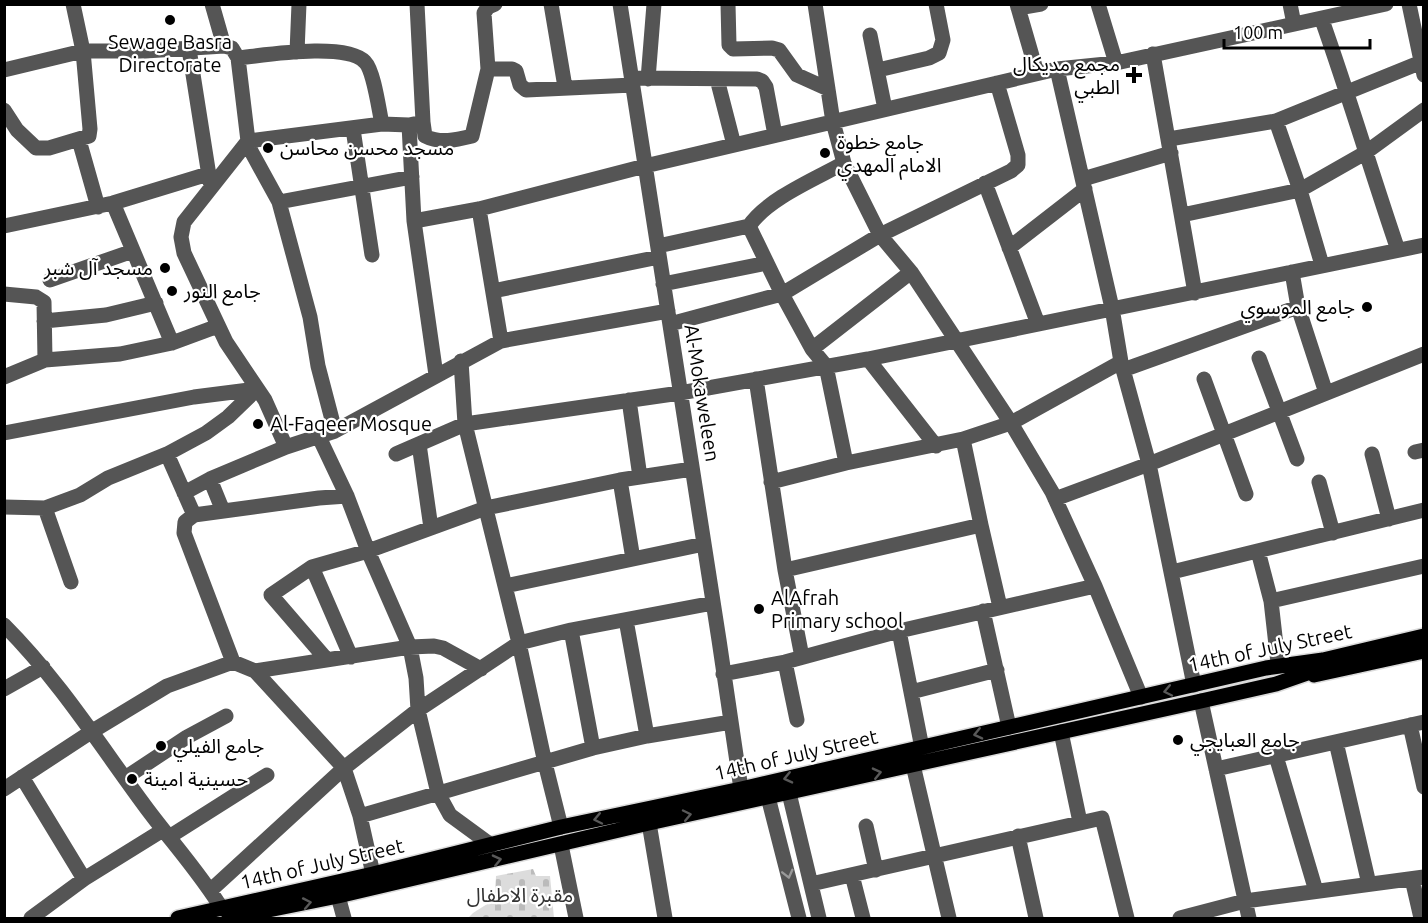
<svg xmlns="http://www.w3.org/2000/svg" width="1428" height="923" viewBox="0 0 1428 923" font-family="Ubuntu,'Noto Sans Arabic',sans-serif">
<style>
.cemetery{fill:url(#cemetery-stones)}
.lines{fill:none;stroke-linecap:round;stroke-linejoin:round}
.major-casing{stroke:#dbdbdb;stroke-width:18}
.minor{stroke:#555;stroke-width:15}
.major{stroke:#000;stroke-width:15}
.oneway{stroke:#595959}
.oneway2{stroke:#999}
.poi-dot{fill:#000;stroke:#fff;stroke-width:2}
.labels{text-anchor:middle;stroke-width:4.5;stroke-linejoin:round;paint-order:stroke}
.poi-label{font-size:20px;fill:#000;stroke:#fff;text-anchor:start}
.street-label{font-size:20px;fill:#000;stroke:#fff}
.park-label{font-size:20px;fill:#333;stroke:#fff}
</style>
<defs>
<pattern id="cemetery-stones" width="16" height="16" patternUnits="userSpaceOnUse" patternTransform="scale(1.5)"><rect width="16" height="16" fill="#dcdcdc"/><path d="M2 7V4a2 2 0 0 1 4 0v3zM10 15v-3a2 2 0 0 1 4 0v3z" fill="#bbb"/></pattern>
</defs>
<rect width="100%" height="100%" fill="#fff"/>
<path class="cemetery" d="M533,869l3,7h14l4,42h-86l5,-5 22,-14 1,-23z"/>
<g class="lines">
<defs>
<path id="major" d="M1314,675l110,-24
M178,918l195,-44 188,-47 180,-38 525,-121 57,-8 101,-24
M229,918l109,-22 311,-73 552,-122 75,-17 46,-16"/>
</defs>
<use href="#major" class="major-casing"/>
<path class="minor" d="M212,4l12,42
M551,4l14,83
M620,4l99,636 22,149
M728,4l1,41 4,4 39,-1 7,2 18,25 31,14
M815,4l18,118 11,41 36,72 31,37 100,151 41,69 43,94 46,111
M1017,4l20,69
M1098,4l18,59
M1290,4l4,20
M1409,4l15,71
M1018,8l23,-4
M1322,20c27,76 50,154 76,230
M870,35l15,74
M189,49l21,133
M297,52l2,-48
M1153,54l42,239
M238,58c28,-3 108,-16 127,4 9,9 14,49 17,62
M488,69h24l4,2 4,14 6,5 107,-5
M1057,69l55,239 9,54 28,102 45,221
M4,70l79,-19h62l79,-5 8,2 6,10 10,83 3,10 28,51 31,115 8,49 17,65
M878,70l51,-12 10,-5 4,-13 -7,-36
M632,78l125,1 5,2 4,6 9,48
M648,79l6,-75
M717,79l17,66
M4,110l13,20 19,18h13l40,-12 1,-7 -7,-78 -10,-47
M1276,121l24,69 22,75
M423,122l2,14c15,8 31,4 47,0l16,-67 -4,-56 4,-6 7,-3
M409,125l5,96 22,154
M353,129l19,126
M1169,139l107,-18 148,-60
M79,140l19,67
M1083,179l88,-26
M985,183l53,141
M279,202l133,-25
M113,203l59,140
M479,209l22,132
M1182,215l118,-25 65,-37 59,-43
M414,221l65,-12 166,-43 412,-97 59,-6 270,-59
M4,226l109,-23 95,-29
M749,226c18,-27 66,-47 95,-63
M658,246l91,-20 33,68 30,55 14,17 20,97
M1009,248l76,-59
M1292,272l6,35 28,86
M50,280l83,-29
M663,284l104,-21
M493,291l166,-34
M4,294l32,3 8,5 1,58
M44,321l62,-6 50,-12
M670,324l112,-30 98,-59 131,-64 7,-6v-10l-21,-72
M812,349l99,-77
M1259,358l38,101
M868,359l68,87
M461,361l4,63 54,219 26,120 16,64
M1123,370l175,-63
M4,377l41,-17 75,-6 52,-11 46,-17
M756,379l29,191 17,87
M1204,379l42,115
M629,400l11,77
M4,433l190,-36 63,-8
M319,437l28,59 21,55 42,96 6,31 2,32 20,83 12,22 41,30
M963,439l18,86 19,82
M419,444l12,84
M286,447l-21,-47 -39,-58 -42,-89 -3,-16 3,-15 64,-81 134,-17 27,1 14,-3 -6,-118
M1415,452l9,-2
M167,454l27,61
M396,454l69,-30 215,-31 188,-34 556,-114
M1372,454l17,65
M210,479l13,32
M620,480l13,79
M771,482l75,-19 117,-24 48,-16 110,-61
M1319,482l14,51
M184,493l26,-14 76,-32 49,-16 166,-90 167,-30
M1055,499l94,-35 275,-110
M4,507l41,1 35,-13 28,-17 59,-24 39,-21 22,-16 29,-28
M45,508l26,74
M1258,551l13,50 7,62
M312,567l39,90
M785,570l196,-45
M1172,572l252,-62
M505,586l199,-42
M1271,601l153,-35
M983,611l26,116
M626,620l21,116
M4,625c53,53 94,117 138,177 26,36 57,69 80,107
M571,630l22,118
M899,631l23,117
M327,660l-56,-65 41,-28 56,-16 118,-43 134,-28 72,-11
M233,662l-49,-129 1,-11 9,-7 125,-17 28,-2
M785,662l12,58
M255,671l155,-24 24,-1 9,2 38,21
M723,674l62,-12 114,-31 196,-45
M4,689l39,-22
M911,692l86,-22
M1201,701l48,217
M1410,725l14,62
M1061,732l19,90
M1336,742l33,142
M1276,756l40,135
M913,765l36,153
M1216,769l208,-47
M22,777l62,102
M125,778l62,-41 39,-21
M4,789l87,-57 76,-46 66,-24 22,9 89,97 16,48 13,58
M789,793l30,125
M768,797l31,121
M360,816l233,-68 54,-12 84,-14
M649,823l16,95
M866,826l10,44
M1018,836l18,82
M169,837l98,-62
M561,845l15,73
M852,875l11,43
M1412,879l9,39
M811,884l291,-66 25,100
M211,890l133,-122 74,-58 101,-67 52,-13 142,-27
M338,896l6,22
M31,918l53,-39 79,-49
M1180,918l65,-17 179,-24"/>
<use href="#major" class="major"/>
</g>
<defs><path id="oneway-chevron" d="M-2-3.5L2.5 0L-2 3.5" fill="none" stroke-width="1.6" stroke-linecap="round" stroke-linejoin="round" transform="scale(1.5)"/></defs>
<g class="oneway">
<use href="#oneway-chevron" transform="translate(1168 691) rotate(168)"/>
<use href="#oneway-chevron" transform="translate(978 734) rotate(167)"/>
<use href="#oneway-chevron" transform="translate(877 773) rotate(-13)"/>
<use href="#oneway-chevron" transform="translate(788 778) rotate(167)"/>
<use href="#oneway-chevron" transform="translate(687 815) rotate(-12)"/>
<use href="#oneway-chevron" transform="translate(598 819) rotate(168)"/>
<use href="#oneway-chevron" transform="translate(497 860) rotate(-13)"/>
<use href="#oneway-chevron" transform="translate(307 903) rotate(-11)"/>
</g>
<use class="oneway2" href="#oneway-chevron" transform="translate(788 874) rotate(76)"/>
<g class="poi-dot">
<circle cx="170" cy="20" r="6"/>
<path d="M1131 66h6v6h6v6h-6v6h-6v-6h-6v-6h6z"/>
<circle cx="268" cy="148" r="6"/>
<circle cx="825" cy="153" r="6"/>
<circle cx="165" cy="268" r="6"/>
<circle cx="172" cy="291" r="6"/>
<circle cx="1367" cy="307" r="6"/>
<circle cx="258" cy="424" r="6"/>
<circle cx="759" cy="609" r="6"/>
<circle cx="1178" cy="740" r="6"/>
<circle cx="161" cy="746" r="6"/>
<circle cx="132" cy="779" r="6"/>
</g>
<g class="labels">
<g class="poi-label">
<text x="170" y="49" text-anchor="middle">Sewage Basra<tspan x="170" dy="23">Directorate</tspan></text>
<text x="1120" y="71" text-anchor="end">مجمع مديكال<tspan x="1120" dy="23">الطبي</tspan></text>
<text x="837" y="149">جامع خطوة<tspan x="837" dy="23">الامام المهدي</tspan></text>
<text x="280" y="155">مسجد محسن محاسن</text>
<text x="153" y="275" text-anchor="end">مسجد آل شبر</text>
<text x="184" y="298">جامع النور</text>
<text x="1355" y="314" text-anchor="end">جامع الموسوي</text>
<text x="270" y="431">Al-Faqeer Mosque</text>
<text x="771" y="605">AlAfrah<tspan x="771" dy="23">Primary school</tspan></text>
<text x="1190" y="747">جامع العبايجي</text>
<text x="173" y="753">جامع الفيلي</text>
<text x="144" y="786">حسينية امينة</text>
</g>
<g class="street-label">
<text transform="translate(702 393) rotate(81)" y="7">Al-Mokaweleen</text>
<text transform="translate(1270 648) rotate(-12)" y="7">14th of July Street</text>
<text transform="translate(796 755) rotate(-13)" y="7">14th of July Street</text>
<text transform="translate(322 864) rotate(-13)" y="7">14th of July Street</text>
</g>
<g class="park-label">
<text x="520" y="902">مقبرة الاطفال</text>
</g>
</g>
<rect width="1428" height="923" fill="none" stroke="#000000" stroke-width="12"/>
<path d="M1224 39v9h146v-9" fill="none" stroke="#000000" stroke-width="3"/>
<text x="1233" y="39" font-size="18" fill="#000000" stroke="#ffffff" stroke-width="4.5" paint-order="stroke">100 m</text>
</svg>
